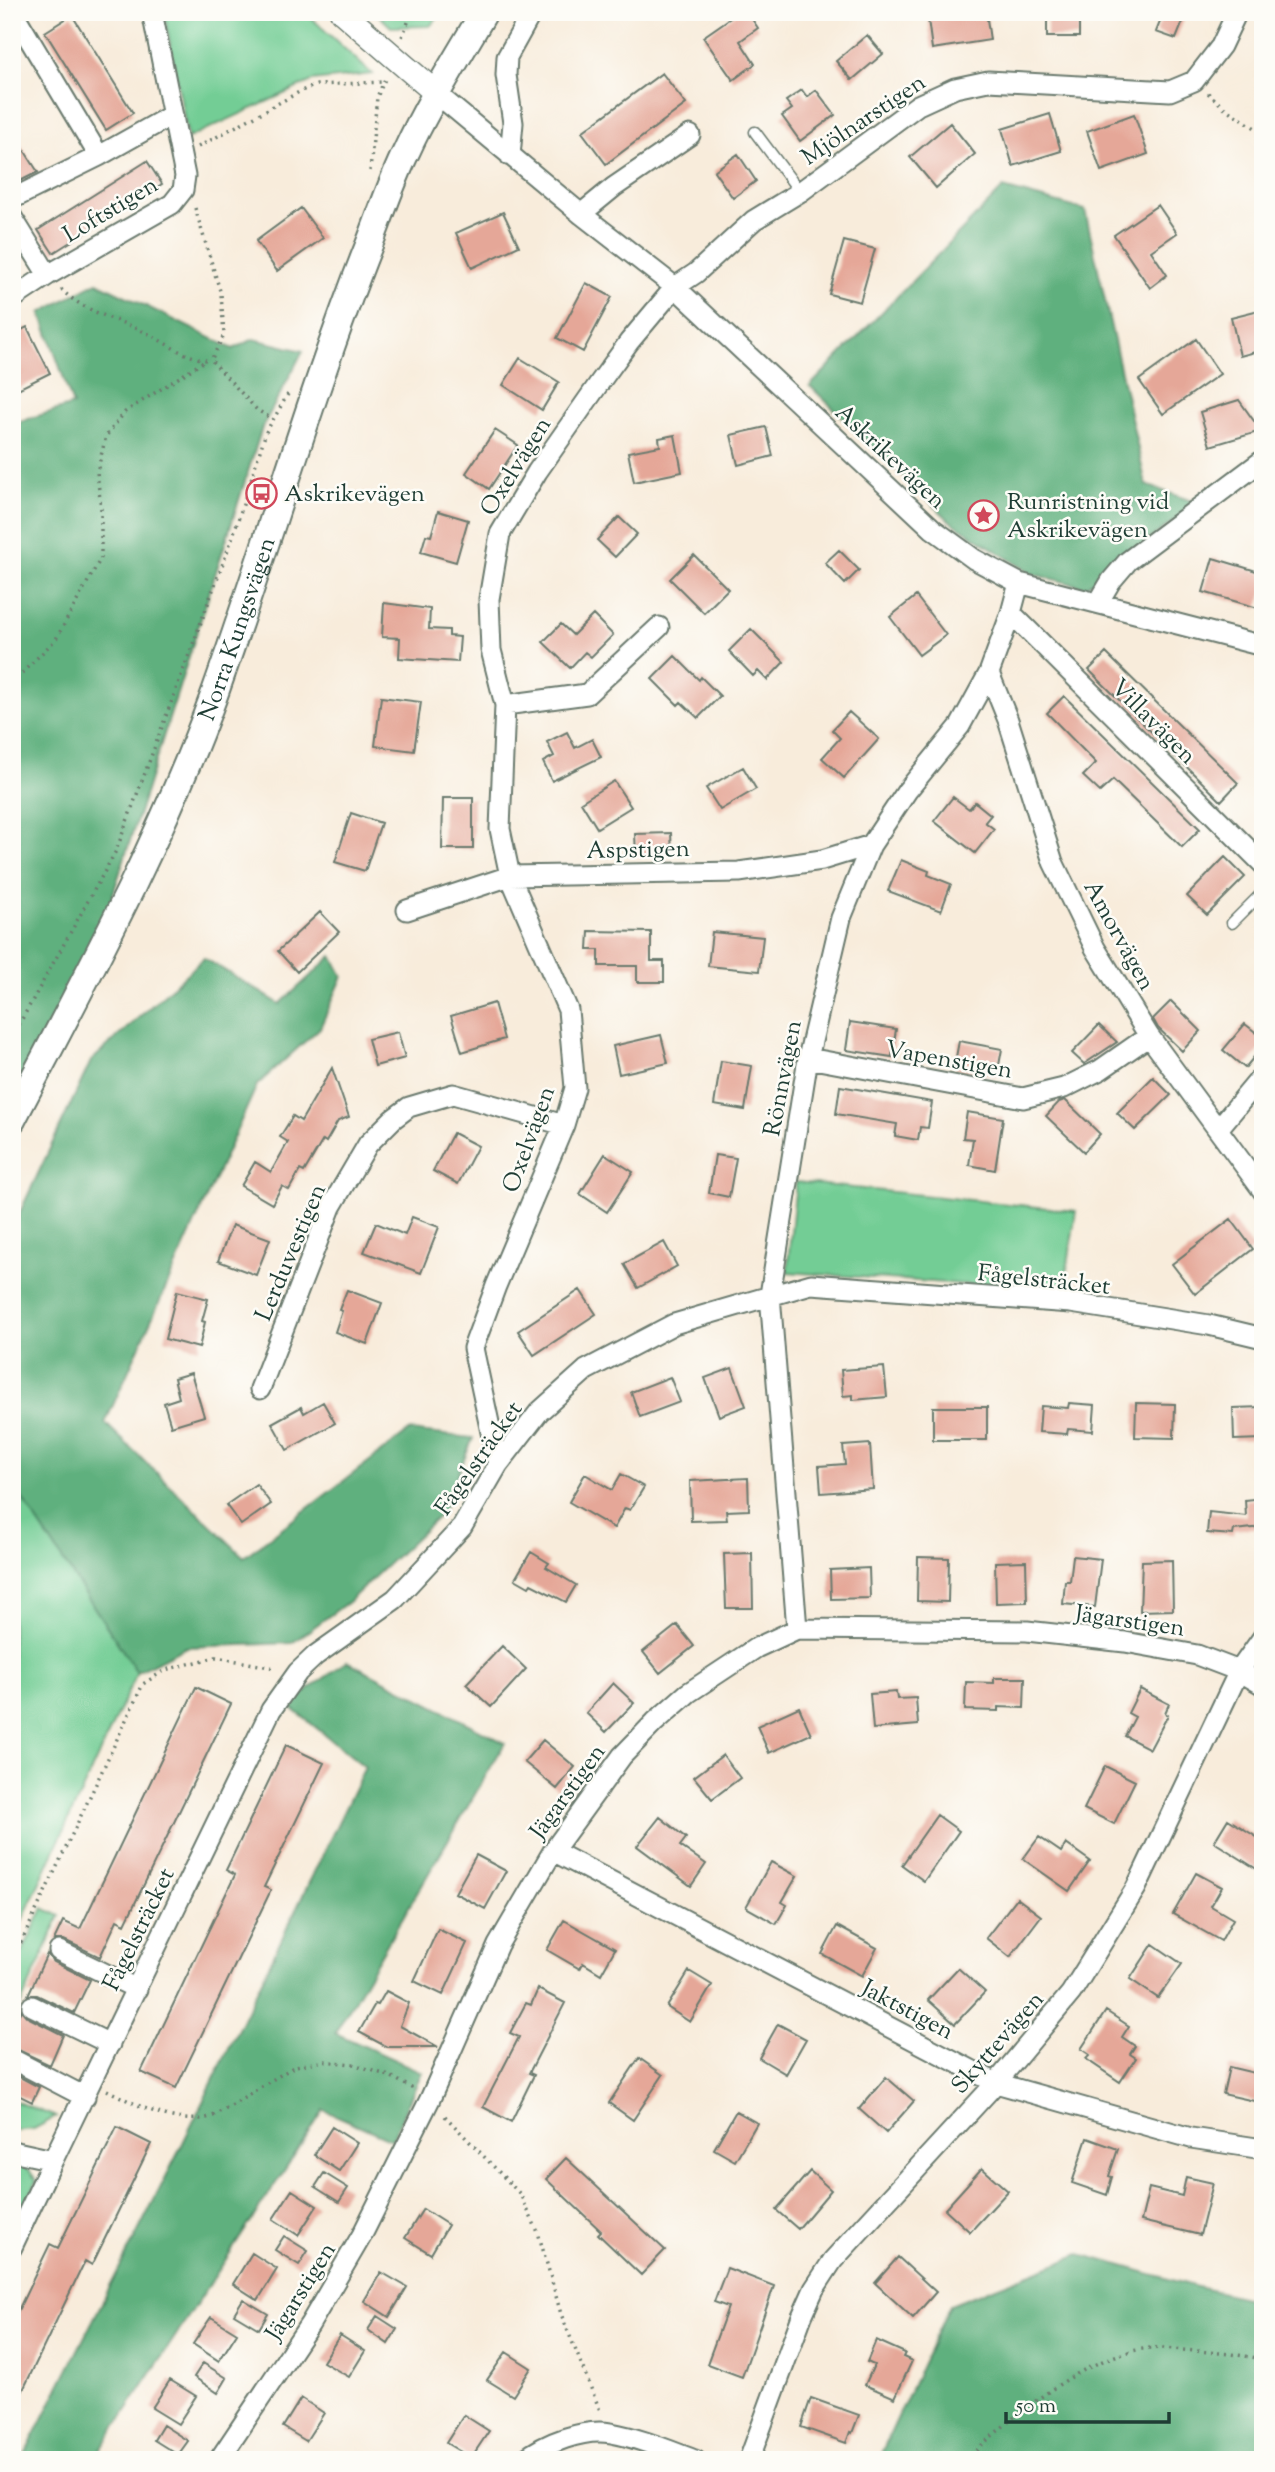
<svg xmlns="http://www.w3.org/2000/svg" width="1275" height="2472" viewBox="0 0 1275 2472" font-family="'Sorts Mill Goudy',serif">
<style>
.green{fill:#73cd95;stroke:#498564;stroke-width:2}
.forest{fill:#5eb07e;stroke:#3e7659;stroke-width:2}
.building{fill:#e5a798}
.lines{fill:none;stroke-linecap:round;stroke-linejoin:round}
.service-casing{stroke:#6b7a6e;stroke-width:13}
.minor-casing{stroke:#6b7a6e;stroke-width:23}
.tertiary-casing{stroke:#6b7a6e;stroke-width:26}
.secondary-casing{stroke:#6b7a6e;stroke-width:30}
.path{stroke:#6b7a6e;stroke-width:3.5;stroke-dasharray:2 5;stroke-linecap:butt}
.service{stroke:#fff;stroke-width:10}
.minor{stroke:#fff;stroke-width:19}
.tertiary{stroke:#fff;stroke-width:23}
.secondary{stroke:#fff;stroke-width:26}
.labels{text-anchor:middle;stroke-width:5;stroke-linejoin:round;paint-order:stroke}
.street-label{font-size:24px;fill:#1f3d34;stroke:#fdfcf7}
.poi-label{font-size:24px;fill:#1f3d34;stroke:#fdfcf7;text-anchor:start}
</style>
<rect width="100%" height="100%" fill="#fdfcf7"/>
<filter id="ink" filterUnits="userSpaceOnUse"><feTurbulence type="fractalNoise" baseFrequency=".0143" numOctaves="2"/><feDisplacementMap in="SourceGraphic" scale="14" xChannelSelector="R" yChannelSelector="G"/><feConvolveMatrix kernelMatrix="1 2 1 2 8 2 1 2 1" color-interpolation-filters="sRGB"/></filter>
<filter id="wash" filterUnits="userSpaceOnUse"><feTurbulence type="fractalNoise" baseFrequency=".00686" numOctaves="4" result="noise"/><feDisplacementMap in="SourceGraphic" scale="28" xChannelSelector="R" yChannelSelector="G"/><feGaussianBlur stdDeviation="1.57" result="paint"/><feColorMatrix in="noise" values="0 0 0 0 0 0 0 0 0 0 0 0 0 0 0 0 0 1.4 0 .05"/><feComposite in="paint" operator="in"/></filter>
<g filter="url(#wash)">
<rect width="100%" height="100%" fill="#f8ecdb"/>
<path class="green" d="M164,12h141l67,62 -60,7 -124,57z
M375,12h68l-13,14 -39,1z
M796,1182l280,29 -12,80 -277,-19z
M12,1483l125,189 -125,270z
M43,1908l17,8 -48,108v-50z
M12,2100l44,17 -22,12 -22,2z
M12,2162l16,7 9,12 -16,34 -9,-4z"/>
<path class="forest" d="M1003,188l82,22 61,275 52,18 -113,84 -53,-13 -82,-53 -140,-135z
M97,282l136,67 21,-10 49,12 -41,77 -156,488 -94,177v-669l61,-19 -32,-92z
M332,956l11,20 -23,52 -63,57 -152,338 139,134 165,-126 64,7 -31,75 -94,89 -56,41 -106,4 -49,25 -125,-189v-254l79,-168 113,-103 76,46z
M347,1661l158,82 -170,290 87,39 -30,68 -68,-30 -230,350h-72l156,-307 187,-386 -77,-62z
M1080,2254l117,33 66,15v158h-385l72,-155z"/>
<g id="blocks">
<path class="building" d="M739,12h8l11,16 -18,13 15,23 -22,16 -30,-43z
M927,12h59l4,28 -58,9z
M1047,12h32v25h-32z
M1164,12h23l-11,27 -20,-7z
M72,15l61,98 -27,17 -61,-98z
M867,35l16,19 -31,26 -16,-19z
M662,73l24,31 -80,60 -24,-32z
M802,90l5,7 9,-7 19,25 -35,26 -18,-25 10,-7 -6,-8z
M1050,114l11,37 -48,15 -11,-37z
M1134,114l14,40 -47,17 -14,-40z
M950,123l25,31 -39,34 -26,-31z
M12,131l26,41 -26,13z
M738,154l18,27 -23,17 -19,-27z
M147,161l15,23 -109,69 -15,-23z
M1158,205l19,28 -26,18 16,24 -17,13 -36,-53z
M301,208l22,30 -46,33 -21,-30z
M503,212l16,34 -47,22 -16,-35z
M844,241l31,8 -15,53 -31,-8z
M586,283l26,14 -29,55 -26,-14z
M1263,309v41l-23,6 -9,-39z
M27,327l23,46 -38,19v-57z
M1196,339l24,35 -57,40 -24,-34z
M520,358l39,24 -17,28 -39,-25z
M1239,400l22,31 -51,15 -10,-34z
M766,427l7,29 -35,9 -7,-30z
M495,430l23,15 -29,44 -23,-16z
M675,435l7,37 -48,10 -6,-30 32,-6 -1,-8z
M438,511l30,9 -12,42 -35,-10 5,-17 5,1z
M619,517l18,17 -22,23 -18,-17z
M839,550l20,20 -14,14 -20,-21z
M694,555l34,34 -24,24 -34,-34z
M1213,558l50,15v18l-5,17 -55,-16z
M916,596l30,39 -27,20 -29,-38z
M384,603l46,6 -1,20 20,1v6l11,1 -2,25 -59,-4 1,-20 -18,-1z
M593,615l20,20 -22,22 -6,-5 -15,16 -27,-26 18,-18 12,11z
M751,629l33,33 -17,18 -9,-9 -5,5 -24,-25z
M1106,653l132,130 -17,18 -132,-131z
M675,656l24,24 2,-3 19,19 -22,22 -17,-16 -3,3 -26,-26z
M1064,696l136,133 -18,18 -69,-67 -13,12 -17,-16 13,-13 -49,-50z
M381,697l40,5 -7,49 -39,-5z
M849,712l30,27 -35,39 -22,-20 18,-20 -8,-8z
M567,732l8,16 17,-9 9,18 -49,24 -9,-19 11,-6 -7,-14z
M743,767l13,22 -36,21 -14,-22z
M614,781l17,26 -34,21 -16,-26z
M953,797l16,12 6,-7 16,13 -6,7 9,7 -19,24 -41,-32z
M443,798h30v51h-31z
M351,813l30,10 -16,48 -30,-9z
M671,833l1,22h-36l-1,-21z
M1225,857l20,20 -38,38 -20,-19z
M901,860l28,11 -1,4 23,9 -10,27 -53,-20z
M320,912l19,20 -42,40 -19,-21z
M589,931l62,1v29h13v21h-27v-16h-38v-16h-11z
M712,932l51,5 -4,34 -51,-5z
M1171,1001l30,30 -19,20 -24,-23 -5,-9z
M494,1003l10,36 -42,13 -11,-36z
M850,1022l46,7 -4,28 -46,-7z
M1245,1024l18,14v8l-18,22 -22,-18z
M1099,1025l18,17 -33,22 -12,-11z
M398,1032l7,26 -30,8 -7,-27z
M661,1035l7,28 -49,11 -6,-28z
M959,1041l43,8 -5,27 -43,-8z
M721,1061l31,5 -7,44 -31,-5z
M332,1068l17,49 -11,4 -12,21 -3,-2 -19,32 -4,-2 -11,20 -7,-4 -10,18 -31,-18 14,-24 16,10 17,-30 -8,-5 13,-21 8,5z
M1153,1077l18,18 -36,35 -18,-17z
M840,1086l92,16 -4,26 -8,-1 -2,13 -23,-4 2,-12 -61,-10z
M1065,1100l35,34 -16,18 -38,-36 13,-14z
M967,1112l36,6 -8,52 -26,-5 4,-26 -10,-1z
M453,1133l25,13 -20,38 -25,-13z
M605,1154l28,18 -26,40 -27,-18z
M715,1155l21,3 -7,39 -20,-4z
M412,1217l27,10 -18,46 -57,-21 12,-29 29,12z
M1231,1219l22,30 -58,45 -23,-30z
M232,1225l38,14 -14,36 -38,-14z
M664,1242l13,24 -39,22 -14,-24z
M347,1290l35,13 -15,41 -32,-12 7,-21 -3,-1z
M580,1290l16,24 -62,41 -16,-24z
M177,1291l31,8 -6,22 3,1 -6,26 -34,-9z
M884,1367l3,30 -34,3v-5l-10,1 -2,-26z
M732,1368l14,38 -27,10 -14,-38z
M191,1373l13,43 -33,10 -7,-23 15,-5 -5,-20z
M670,1377l10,25 -40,15 -9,-25z
M323,1402l12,21 -48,27 -15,-27 29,-16 3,6z
M1069,1403l26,2 -2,26 -25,-2 -1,5 -28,-2 2,-26 27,2z
M1136,1403l39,1 -1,34 -39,-1z
M933,1407h54v33h-54z
M1263,1407v32l-29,1 -1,-32z
M870,1444l3,45 -52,4 -2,-27 26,-2 -2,-18z
M585,1474l27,16 9,-16 23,13 -14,23 -5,-2 -11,20 -45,-26z
M748,1478l1,32 -23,1 1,9 -36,1 -1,-40z
M256,1484l15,20 -30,21 -15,-20z
M1263,1498v29l-29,3 -1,5 -26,-2 2,-21 37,4 -1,-16z
M531,1552l18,11 -3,4 30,18 -10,17 -35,-18 -2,3 -14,-8z
M752,1553l1,55h-27l-2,-54z
M1073,1556l28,3 -6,48 -32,-3 2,-23h5z
M918,1557l31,1 -1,44 -31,-1z
M1172,1560l1,50 -33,1 2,-50z
M1026,1561l1,41 -31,1 -1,-41z
M869,1568l1,30 -39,1 -1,-29z
M677,1625l17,21 -34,27 -17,-21z
M502,1646l24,23 -35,38 -25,-23z
M994,1678h31l-1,30 -26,-1v4l-33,-1 1,-28 28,1z
M613,1683l21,20 -28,29 -20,-19z
M196,1687l35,17 -106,220 -8,-4 -17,37 -36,-17h-10l9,-19 17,8z
M1140,1689l29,15 -4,9 3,2 -18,34 -25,-13 10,-19 -7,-4z
M896,1692l1,7 19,-1 2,27 -45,4 -3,-35z
M799,1707l12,27 -42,19 -12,-27z
M543,1740l32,27 -18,22 -33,-27z
M286,1745l38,18 -60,124 7,3 -95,198 -35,-16 94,-197 -9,-5z
M723,1755l17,23 -28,21 -18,-22z
M1105,1766l30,15 -21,43 -30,-15z
M937,1815l22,16 -35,50 -22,-16z
M660,1817l26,21 -6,8 26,18 -15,22 -54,-40z
M1228,1819l35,22v32l-49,-31z
M1039,1837l22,15 5,-8 24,17 -21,30 -46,-32z
M476,1855l30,16 -21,38 -30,-16z
M771,1862l26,14 -15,26 5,3 -11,19 -30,-17z
M1196,1873l26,14 -11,19 22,13 -12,22 -48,-27z
M1017,1898l24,18 -31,41 -24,-19z
M564,1920l51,29 -14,25 -18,-11 -3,6 -33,-19z
M837,1926l40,22 -15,28 -40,-22z
M438,1929l29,14 -24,52 -29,-14z
M1153,1944l29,20 -24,34 -28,-19z
M47,1954l7,8 36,18 -16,33 -37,-18h-9z
M958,1968l27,24 -30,32 -27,-24z
M689,1971l23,14 -22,37 -23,-15z
M538,1989l27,14 -36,70 5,2 -23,47 -28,-15 36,-70 -9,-4 16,-30 5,2z
M386,1991l23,12 -9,23 38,21h-51l-28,-15 16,-28 3,1z
M21,2010l6,7 36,18 -13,30 -38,-18v-19z
M1106,2011l23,15 -7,11 13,9 -5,8 6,4 -16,24 -34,-23 4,-4 -9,-6z
M778,2024l28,15 -20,35 -27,-16z
M639,2058l24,17 -30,45 -24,-17z
M1229,2067l34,8v28l-40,-9z
M12,2073l27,14 -7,15 -20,-10z
M886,2077l28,24 -28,32 -27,-24z
M736,2111l21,12 -22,38 -21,-12z
M117,2127l34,17 -59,121 -7,-4 -73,152v-90l38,-79 8,4z
M332,2127l25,16 -18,28 -25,-16z
M1087,2138l31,11 -9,27 3,1 -5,18 -35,-12z
M566,2158l99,92 -24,25 -43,-41 3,-3 -55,-52z
M982,2168l26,23 -38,41 -25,-23z
M810,2171l21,19 -33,39 -22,-19z
M324,2173l24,15 -9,14 -24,-15z
M1186,2177l27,6 -13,52 -59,-14 8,-33 33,8z
M292,2190l25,16 -19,29 -25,-16z
M423,2209l25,16 -17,29 -26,-16z
M284,2236l24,15 -9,14 -24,-15z
M252,2253l25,16 -19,31 -25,-16z
M898,2257l38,35 -23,26 -38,-35z
M727,2268l47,18 -32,91 -35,-13 21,-57 -14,-5z
M381,2272l26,15 -18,30 -25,-16z
M243,2299l25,15 -9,15 -25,-15z
M377,2316l20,13 -9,15 -20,-14z
M211,2317l26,16 -18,28 -26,-17z
M340,2335l25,16 -16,26 -26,-15z
M876,2340l29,13 -2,4 9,4 -17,37 -30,-13 9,-20 -7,-3z
M506,2352l25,16 -18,28 -26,-16z
M203,2363l24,15 -9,15 -24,-16z
M170,2380l26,16 -18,28 -26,-16z
M301,2398l23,15 -18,28 -23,-14z
M811,2398l48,17 -7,18 -2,-1 -4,11 -45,-16z
M464,2415l25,16 -18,27 -25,-15z
M163,2425l25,16 -10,14 -24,-15z"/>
</g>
</g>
<g filter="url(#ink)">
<use href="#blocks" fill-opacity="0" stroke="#6b7a6e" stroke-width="2"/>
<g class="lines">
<defs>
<path id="service" d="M755,132l45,60
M1232,923l31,-31"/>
<path id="minor" d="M437,94l144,120 94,73 258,242 41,30 45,24 244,63
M99,156l73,-41
M510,156l3,-33 -7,-48 1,-18 25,-45
M12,199l87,-43 -86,-144
M581,214l33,-27 76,-52
M12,217l36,58
M12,299l36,-24 124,-71 11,-14 2,-14 -33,-164
M1098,603l13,-22 17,-20 135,-101
M1011,613l252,251
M989,673l19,47 45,142 42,86 54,88 114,155
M505,705l82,-11 72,-67
M407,910l103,-34 229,-4 83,-12 49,-15
M808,1058l215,40 41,-10 36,-18 49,-34
M1218,1129l45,-54
M260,1389l71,-182 37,-63 25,-25 16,-12 44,-13 111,31
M498,1465l-25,-117 23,-62 68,-161 11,-37 -7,-78 -58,-134 -10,-47 5,-124 -14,-55 -2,-51 11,-65 37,-62 63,-90 29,-40 46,-55 21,-14 58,-53 46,-28 118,-87 37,-17 33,-7 182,10 24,-10 27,-35 16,-34
M797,1629l-27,-334 38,-237 33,-140 30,-73 36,-54 53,-65 29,-53 22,-60 8,-30
M553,1851l443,232 195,55 72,11
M59,1951l78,38
M32,2006l78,38
M12,2059l73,38
M12,2151l41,9 218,-450 27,-38 18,-17 79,-56 67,-72 36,-62 41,-53 47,-42 88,-46 137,-40 260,19 138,22 54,13
M12,2247l41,-87
M219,2460l91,-136 52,-89 68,-136 68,-154 55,-94 69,-95 33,-34 33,-29 68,-45 41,-19 230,2 98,11 72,13 42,16 24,14
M524,2460c21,-17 60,-32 87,-27 28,5 57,17 84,27
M749,2460l53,-144 12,-27 19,-29 163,-177 75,-90 65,-105 103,-217 24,-34"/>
<path id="tertiary" d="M342,12l95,82"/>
<g id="secondary">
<path id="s1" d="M12,1120c72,-138 147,-275 201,-422 54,-150 97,-304 156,-453 12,-31 23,-65 38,-95 22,-48 51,-93 77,-138"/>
</g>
</defs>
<use href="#service" class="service-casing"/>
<use href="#minor" class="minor-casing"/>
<use href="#tertiary" class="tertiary-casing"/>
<use href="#secondary" class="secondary-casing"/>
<path class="path" d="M402,37l7,-17 -1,-8
M1208,93l18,16 37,24
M198,147l103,-56 16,-6 66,-3
M370,171l7,-74 8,-18
M195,208l26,86 3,41 -13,25 46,50 15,9
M61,289c23,24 57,30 86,44 20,11 36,23 59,27
M12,683l44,-44 45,-81v-49l-4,-37 9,-36 19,-24 81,-52
M12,1037l104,-186 117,-315 33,-104 22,-38
M12,1962l131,-278 22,-14 51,-13 59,11
M107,2090c30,15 72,38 106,26l82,-50 30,-5 28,3 39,13 21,12
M445,2116l75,78 18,38 23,82 40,99
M966,2460c45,-43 121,-107 185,-112 10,-1 22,1 32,2 27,2 53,4 80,9"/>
<use href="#service" class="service"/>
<use href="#minor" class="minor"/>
<use href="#tertiary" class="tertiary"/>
<use href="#secondary" class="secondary"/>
</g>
</g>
<defs>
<symbol id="bus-ring" viewBox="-11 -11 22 22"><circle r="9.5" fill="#fdfcf7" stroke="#d1495b" stroke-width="1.5"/><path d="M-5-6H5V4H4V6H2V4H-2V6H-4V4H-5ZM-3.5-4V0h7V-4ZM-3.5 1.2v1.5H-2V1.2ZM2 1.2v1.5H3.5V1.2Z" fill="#d1495b"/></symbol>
<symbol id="sight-ring" viewBox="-11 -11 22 22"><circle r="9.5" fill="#fdfcf7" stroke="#d1495b" stroke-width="1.5"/><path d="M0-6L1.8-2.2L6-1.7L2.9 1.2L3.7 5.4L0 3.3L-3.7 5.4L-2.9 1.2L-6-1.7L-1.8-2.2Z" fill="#d1495b"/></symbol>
</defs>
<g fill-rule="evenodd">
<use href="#bus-ring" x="244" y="476" width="35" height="35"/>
<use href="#sight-ring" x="966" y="498" width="35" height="35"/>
</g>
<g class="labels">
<g class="street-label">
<text transform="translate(863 119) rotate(-34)" y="8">Mjölnarstigen</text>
<text transform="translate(110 209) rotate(-31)" y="8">Loftstigen</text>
<text transform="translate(891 456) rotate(43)" y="8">Askrikevägen</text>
<text transform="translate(515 466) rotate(-58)" y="8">Oxelvägen</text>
<text dy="8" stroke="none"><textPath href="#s1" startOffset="541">Norra Kungsvägen</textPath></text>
<text transform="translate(1154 721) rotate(45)" y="8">Villavägen</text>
<text transform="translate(638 849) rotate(-1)" y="8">Aspstigen</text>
<text transform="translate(1120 935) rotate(61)" y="8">Amorvägen</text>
<text transform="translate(949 1059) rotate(10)" y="8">Vapenstigen</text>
<text transform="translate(782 1078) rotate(-79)" y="8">Rönnvägen</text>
<text transform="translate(528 1139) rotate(-70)" y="8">Oxelvägen</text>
<text transform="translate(290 1252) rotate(-67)" y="8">Lerduvestigen</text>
<text transform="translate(1044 1279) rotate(6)" y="8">Fågelsträcket</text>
<text transform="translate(478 1458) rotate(-55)" y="8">Fågelsträcket</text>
<text transform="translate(1130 1620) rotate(8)" y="8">Jägarstigen</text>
<text transform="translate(567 1791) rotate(-54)" y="8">Jägarstigen</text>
<text transform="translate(138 1929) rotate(-64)" y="8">Fågelsträcket</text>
<text transform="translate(908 2009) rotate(28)" y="8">Jaktstigen</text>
<text transform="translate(997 2042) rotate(-49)" y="8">Skyttevägen</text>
<text transform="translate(300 2291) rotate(-58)" y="8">Jägarstigen</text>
</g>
<g class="poi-label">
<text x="284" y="501">Askrikevägen</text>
<text x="1007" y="509">Runristning vid<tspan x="1007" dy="28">Askrikevägen</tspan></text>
</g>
</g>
<rect width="1275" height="2472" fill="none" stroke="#fdfcf7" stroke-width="42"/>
<path d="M1006 2412v10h163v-10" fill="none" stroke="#1f3d34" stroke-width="3.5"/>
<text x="1016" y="2412" font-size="21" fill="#1f3d34" stroke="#fdfcf7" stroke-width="5" paint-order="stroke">50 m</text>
</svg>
